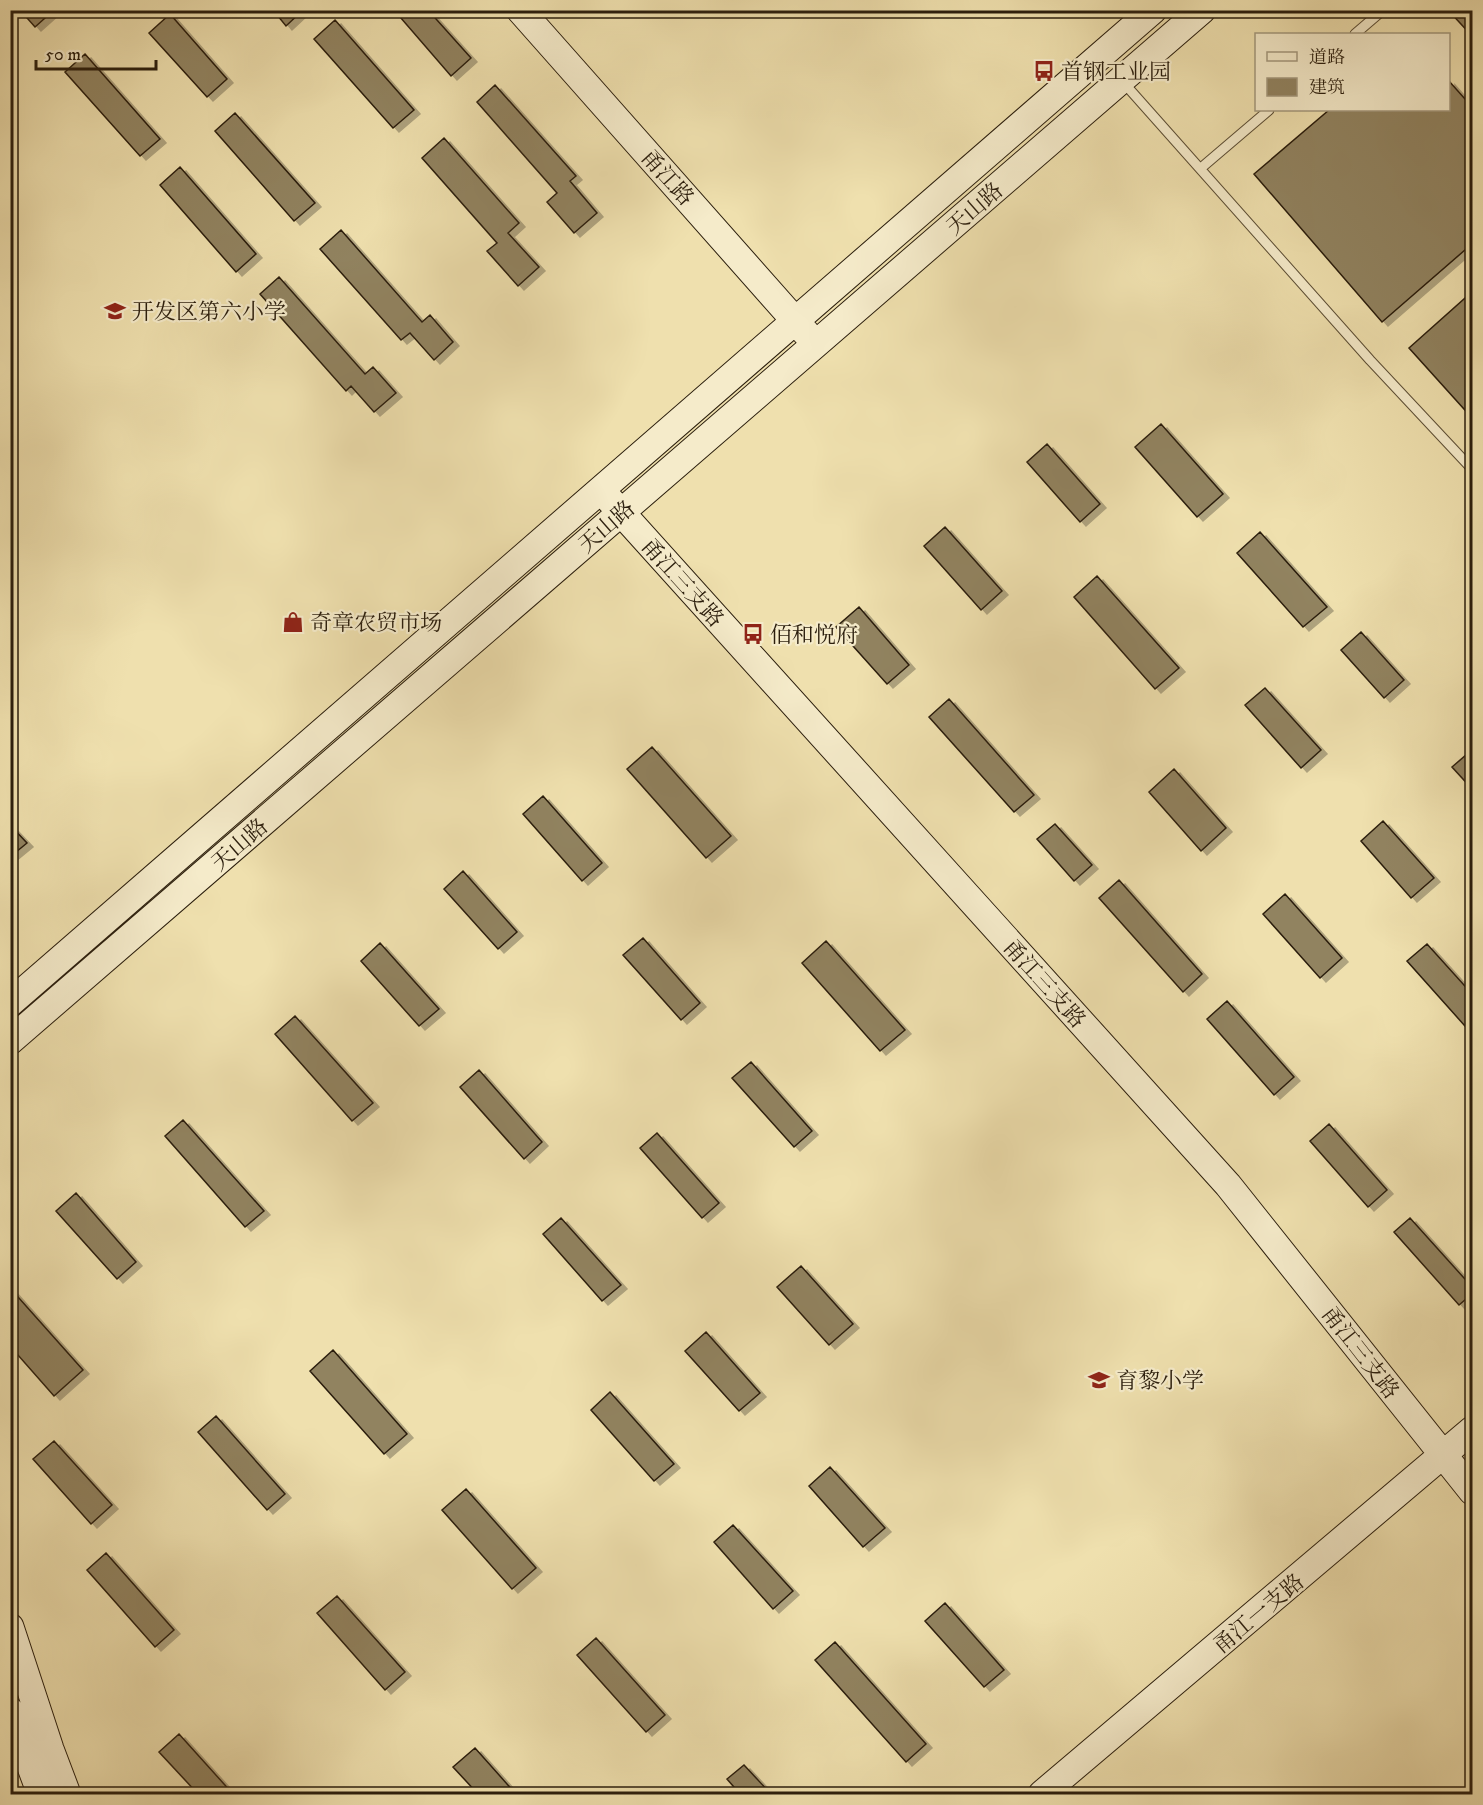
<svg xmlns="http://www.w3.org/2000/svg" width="1483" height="1805" viewBox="0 0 1483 1805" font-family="'IM FELL DW Pica','Noto Serif SC',serif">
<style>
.building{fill:#918361;stroke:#2b1e0d;stroke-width:1.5;filter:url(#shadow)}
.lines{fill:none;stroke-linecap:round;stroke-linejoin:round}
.lane-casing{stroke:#5c4e35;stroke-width:11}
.secondary-casing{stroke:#2b1e0d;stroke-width:29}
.lane{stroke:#f5ebca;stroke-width:9}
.secondary{stroke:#f5ebca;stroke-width:27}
.labels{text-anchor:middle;stroke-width:4.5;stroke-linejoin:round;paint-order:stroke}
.poi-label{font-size:22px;fill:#2b1e0d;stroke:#f5ebca;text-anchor:start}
.street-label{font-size:22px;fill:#2b1e0d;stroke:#f5ebca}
</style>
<defs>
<filter id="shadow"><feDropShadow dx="6" dy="4" stdDeviation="0" flood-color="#0004"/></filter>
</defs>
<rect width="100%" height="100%" fill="#efe0ae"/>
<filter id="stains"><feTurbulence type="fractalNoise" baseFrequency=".00333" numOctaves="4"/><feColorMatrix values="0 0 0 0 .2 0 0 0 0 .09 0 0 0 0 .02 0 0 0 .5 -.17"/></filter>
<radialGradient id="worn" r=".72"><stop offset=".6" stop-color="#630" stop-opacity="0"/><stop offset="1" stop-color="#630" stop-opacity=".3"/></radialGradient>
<path class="building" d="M20,10h34l-19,17z
M273,10h30l-17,16z
M394,10h34l43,48 -20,18z
M1448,10h25v27z
M170,14l57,65 -20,18 -58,-64z
M335,20l79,90 -21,18 -79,-89z
M85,54l75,85 -20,17 -75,-84z
M1449,81l24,27v135l-91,79 -128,-148 75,-64h120z
M495,85l81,91 -6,5 27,32 -23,20 -27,-31 10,-9 -80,-91z
M235,113l80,90 -21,18 -79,-90z
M444,138l75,85 -11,10 31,34 -21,19 -31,-35 10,-8 -75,-85z
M180,167l76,87 -20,18 -76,-87z
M341,230l81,92 8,-7 23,27 -19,18 -24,-27 -9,7 -81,-91z
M279,277l86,97 8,-7 23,26 -22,19 -23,-26 -5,5 -86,-97z
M1473,291v128l-64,-71z
M1161,424l62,70 -26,23 -62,-70z
M1047,444l53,60 -20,18 -53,-60z
M945,527l57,64 -21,19 -57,-64z
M1260,532l67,75 -24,20 -66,-74z
M1097,576l82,92 -24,21 -81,-92z
M859,607l50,58 -22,19 -51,-57z
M1361,632l43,48 -20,18 -43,-48z
M1265,688l56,62 -20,18 -56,-63z
M949,699l85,96 -20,17 -85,-95z
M652,747l79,89 -25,22 -79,-89z
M1473,749v41l-21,-23z
M1174,769l52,59 -25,23 -52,-59z
M543,796l59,67 -20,18 -59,-67z
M1383,821l51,57 -23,20 -50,-57z
M1055,824l37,41 -18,16 -37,-42z
M10,825l17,18 -17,14z
M463,871l54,61 -19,17 -54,-60z
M1119,880l83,94 -19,18 -84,-94z
M1285,894l57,64 -22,20 -57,-64z
M643,938l57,65 -19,17 -58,-65z
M826,941l79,89 -25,21 -78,-88z
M380,943l59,66 -20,17 -58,-65z
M1427,944l46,51v40l-66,-74z
M1227,1001l67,76 -20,18 -67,-76z
M295,1016l78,87 -21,18 -77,-87z
M751,1062l61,69 -18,16 -62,-69z
M479,1070l63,72 -18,17 -64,-72z
M183,1120l81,91 -19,16 -80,-91z
M1329,1124l58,66 -19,17 -58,-66z
M657,1133l62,70 -17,15 -62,-70z
M76,1193l60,69 -19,17 -61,-68z
M561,1218l60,67 -19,16 -59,-67z
M1410,1218l63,70v5l-14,12 -65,-73z
M801,1266l52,58 -24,21 -52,-58z
M10,1288l73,82 -29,26 -44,-50z
M706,1332l54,61 -21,18 -54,-60z
M333,1350l74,84 -23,20 -74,-83z
M610,1392l64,72 -20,17 -63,-71z
M216,1416l69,78 -18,16 -69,-78z
M54,1441l58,64 -21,19 -58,-65z
M830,1467l55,61 -22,19 -54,-61z
M466,1489l70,79 -24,21 -70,-79z
M733,1525l60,66 -20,18 -59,-67z
M106,1553l68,77 -19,17 -68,-77z
M337,1596l68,76 -20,18 -68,-77z
M945,1603l59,67 -20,17 -59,-66z
M596,1638l69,77 -19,17 -69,-77z
M835,1642l91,102 -20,18 -91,-102z
M179,1734l54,60h-35l-39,-42z
M475,1748l41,46h-38l-25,-27z
M744,1765l27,29h-31l-13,-15z"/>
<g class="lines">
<defs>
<path id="lane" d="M1355,34l28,-24
M1123,82l247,278 102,109
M1201,168l68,-58"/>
<path id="secondary" d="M520,10l286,323
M609,499l619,686 244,306
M10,1003l1143,-993
M10,1041l1192,-1031
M10,1627l40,122 17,45
M10,1711l31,83
M1042,1794l430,-364"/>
</defs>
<use href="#lane" class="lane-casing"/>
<use href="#secondary" class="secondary-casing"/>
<use href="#lane" class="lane"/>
<use href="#secondary" class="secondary"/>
</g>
<defs>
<symbol id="bus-bare" viewBox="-9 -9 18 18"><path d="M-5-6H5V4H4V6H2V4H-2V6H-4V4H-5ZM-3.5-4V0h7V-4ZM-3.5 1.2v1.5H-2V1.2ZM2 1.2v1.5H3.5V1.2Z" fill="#8f2418" stroke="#f5ebca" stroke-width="2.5" paint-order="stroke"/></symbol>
<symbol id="school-bare" viewBox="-9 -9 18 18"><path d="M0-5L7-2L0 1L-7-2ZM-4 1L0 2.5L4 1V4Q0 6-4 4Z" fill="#8f2418" stroke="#f5ebca" stroke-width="2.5" paint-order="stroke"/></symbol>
<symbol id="shop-bare" viewBox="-9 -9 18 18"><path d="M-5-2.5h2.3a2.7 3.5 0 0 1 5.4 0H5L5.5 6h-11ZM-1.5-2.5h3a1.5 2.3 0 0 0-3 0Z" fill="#8f2418" stroke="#f5ebca" stroke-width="2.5" paint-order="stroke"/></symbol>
</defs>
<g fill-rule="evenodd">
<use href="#bus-bare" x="1029" y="56" width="30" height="30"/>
<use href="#school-bare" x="100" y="296" width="30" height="30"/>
<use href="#shop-bare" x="278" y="607" width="30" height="30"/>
<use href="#bus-bare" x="738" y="619" width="30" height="30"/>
<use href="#school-bare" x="1084" y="1365" width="30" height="30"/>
</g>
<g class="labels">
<g class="poi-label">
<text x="1061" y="79">首钢工业园</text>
<text x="132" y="319">开发区第六小学</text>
<text x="310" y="630">奇章农贸市场</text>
<text x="770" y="642">佰和悦府</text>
<text x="1116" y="1388">育黎小学</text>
</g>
<g class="street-label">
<text transform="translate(668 177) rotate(48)" y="8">甬江路</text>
<text transform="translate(974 208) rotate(-41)" y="8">天山路</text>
<text transform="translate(606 526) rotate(-41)" y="8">天山路</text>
<text transform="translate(683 582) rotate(48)" y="8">甬江三支路</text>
<text transform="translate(239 844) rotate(-41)" y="8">天山路</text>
<text transform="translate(1045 983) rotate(48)" y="8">甬江三支路</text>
<text transform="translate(1361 1352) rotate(52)" y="8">甬江三支路</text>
<text transform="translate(1258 1613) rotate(-40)" y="8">甬江一支路</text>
</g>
</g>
<rect width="1483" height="1805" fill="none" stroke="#efe0ae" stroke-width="36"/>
<rect x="12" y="12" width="1459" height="1781" fill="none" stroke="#2b1e0d" stroke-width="3"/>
<rect x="18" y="18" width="1447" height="1769" fill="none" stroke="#2b1e0d" stroke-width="1.5"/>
<rect x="1255" y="33" width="195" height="78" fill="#f5ebca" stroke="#a4997e" stroke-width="1.5"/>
<rect x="1267" y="52" width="30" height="9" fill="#f5ebca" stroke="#a4997e" stroke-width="1.5"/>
<text x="1309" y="63" font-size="18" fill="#2b1e0d">道路</text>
<rect x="1267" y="78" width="30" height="18" fill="#918361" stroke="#a4997e" stroke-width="1.5"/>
<text x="1309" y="93" font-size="18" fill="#2b1e0d">建筑</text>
<path d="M36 60v9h120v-9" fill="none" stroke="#2b1e0d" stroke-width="3"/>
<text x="45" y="60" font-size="18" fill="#2b1e0d" stroke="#f5ebca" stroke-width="4.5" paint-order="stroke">50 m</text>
<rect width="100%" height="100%" filter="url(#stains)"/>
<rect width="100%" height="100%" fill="url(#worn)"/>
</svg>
